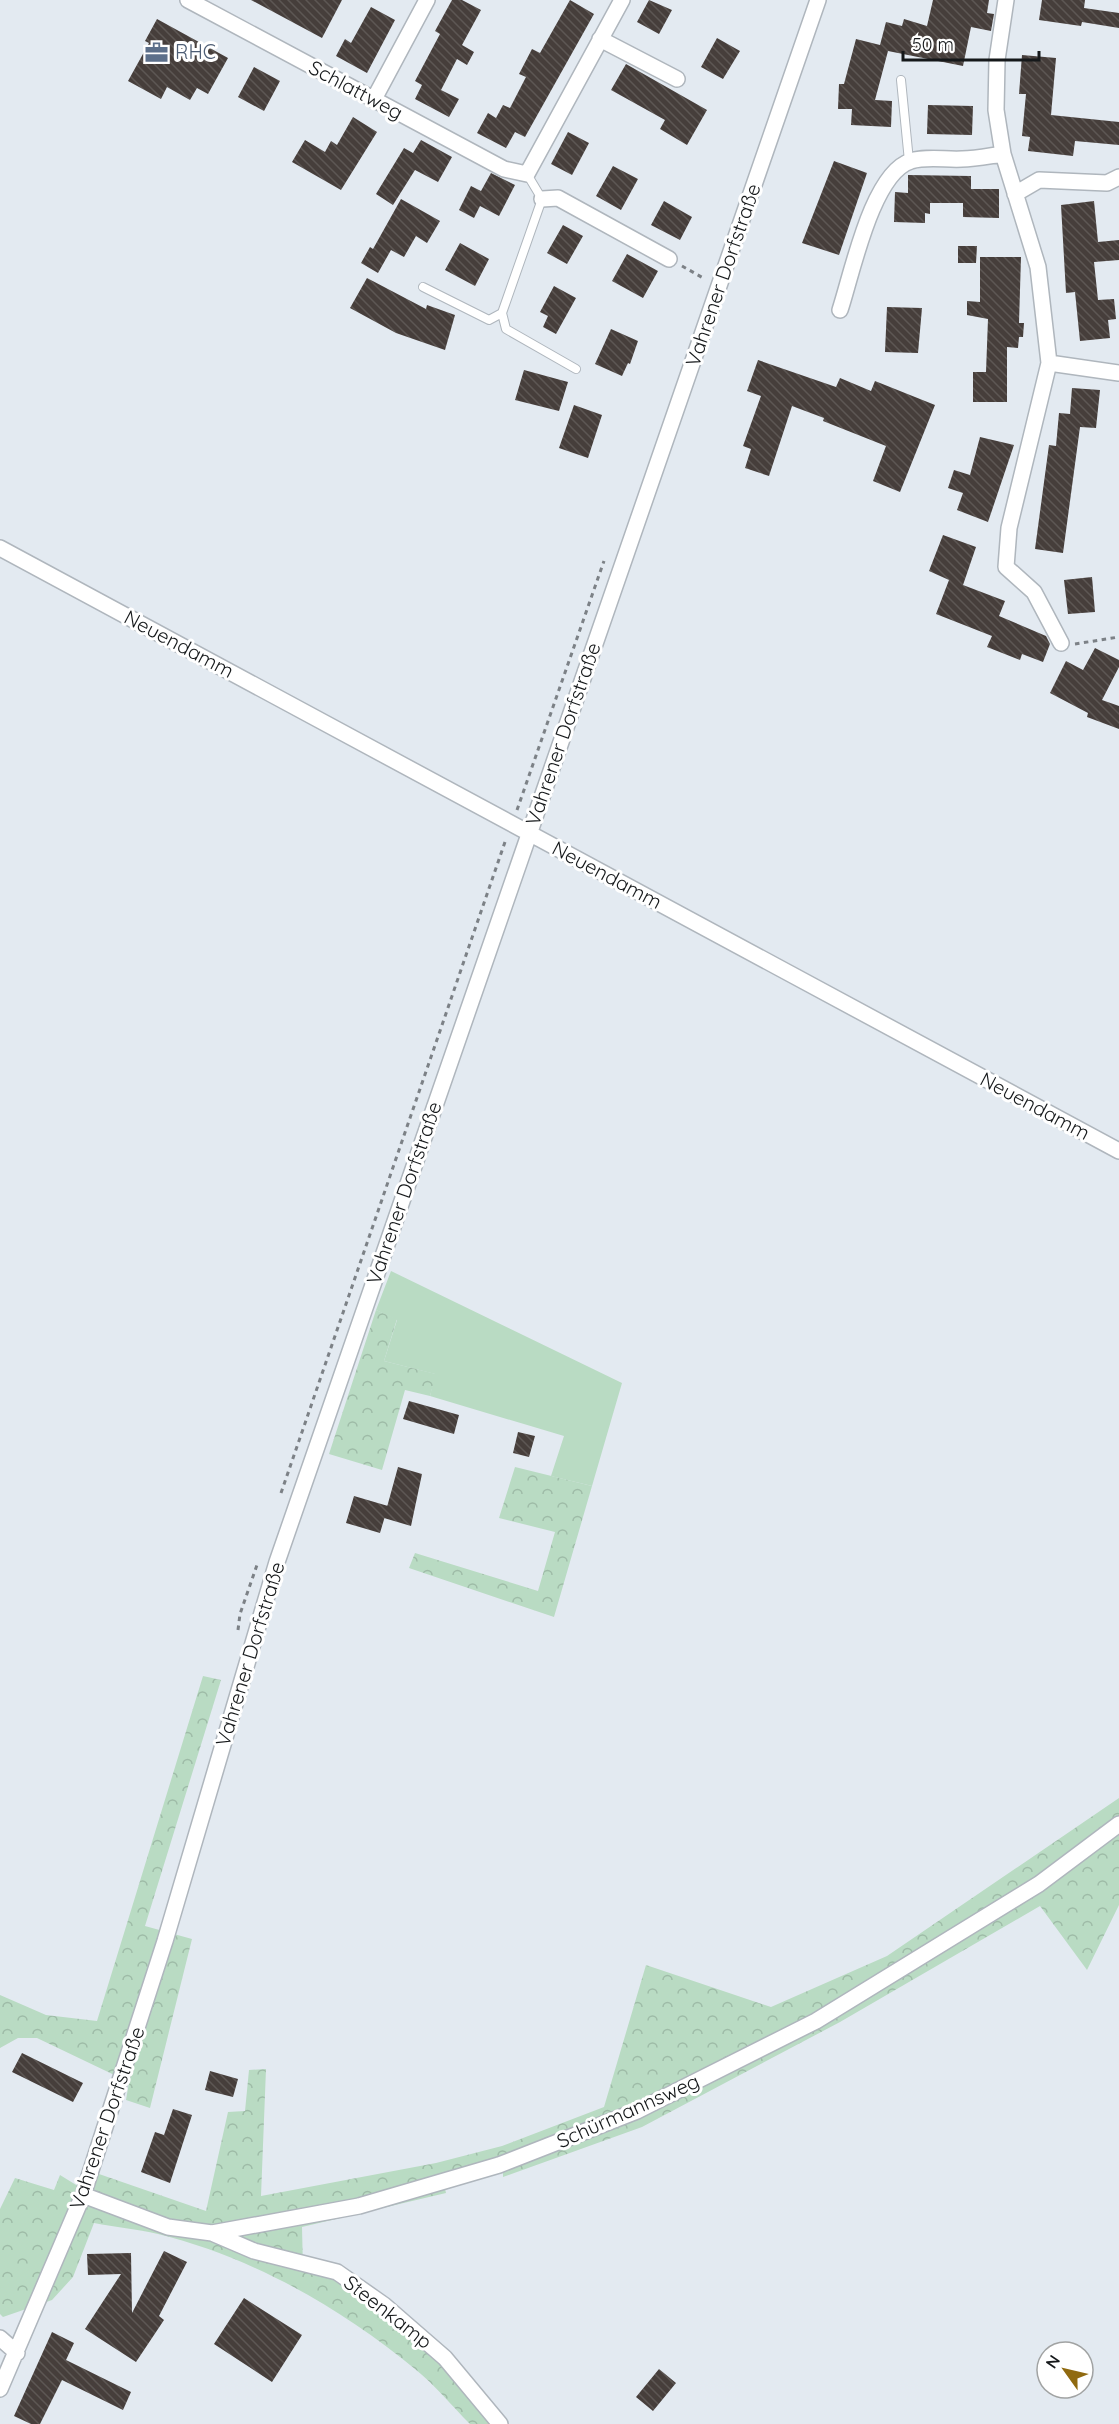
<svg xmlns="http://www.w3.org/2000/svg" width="1119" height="2424" viewBox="0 0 1119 2424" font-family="Quicksand,sans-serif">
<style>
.grass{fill:#b9dbc3}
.forest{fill:url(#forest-crowns)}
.building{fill:url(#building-back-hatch)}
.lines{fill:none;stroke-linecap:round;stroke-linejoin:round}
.lane-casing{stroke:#afb6bd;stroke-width:10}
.street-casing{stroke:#afb6bd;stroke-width:18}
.path{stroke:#7c8186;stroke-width:3;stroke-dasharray:4.5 4.5;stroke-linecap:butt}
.lane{stroke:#fff;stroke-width:8}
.street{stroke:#fff;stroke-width:15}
.labels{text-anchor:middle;stroke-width:6;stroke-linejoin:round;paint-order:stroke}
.service-label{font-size:20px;fill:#4e5e75;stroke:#fff;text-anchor:start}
.street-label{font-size:20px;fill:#15181a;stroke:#fff}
</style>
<defs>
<pattern id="forest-crowns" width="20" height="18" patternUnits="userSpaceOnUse" patternTransform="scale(1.5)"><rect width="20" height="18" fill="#b9dbc3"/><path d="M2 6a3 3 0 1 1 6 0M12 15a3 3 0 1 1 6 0" fill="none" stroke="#9ebba7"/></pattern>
<pattern id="building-back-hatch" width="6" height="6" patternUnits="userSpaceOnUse" patternTransform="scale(1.5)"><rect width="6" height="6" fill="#463e3b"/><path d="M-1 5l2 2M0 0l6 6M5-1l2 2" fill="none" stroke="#5d5754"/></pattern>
</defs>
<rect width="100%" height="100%" fill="#e3eaf1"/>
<path class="grass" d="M391,1271l231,112 -30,103 -41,-10 13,-40 -134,-40 5,-22 -51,-13 13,-41 -21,-10z"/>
<path class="forest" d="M376,1310l21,9 -13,42 52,13 -6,22 -25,-6 -23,80 -53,-16z
M515,1467l77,19 -38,131 -145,-49 6,-15 123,38 17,-59 -56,-14z
M203,1676l18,4 -76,246 47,13 -42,169 -24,-8 3,-18 -92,-44h-19l-18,10v-53l46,20 51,6z
M1119,1798v107l-32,65 -47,-64 -200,116 -198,105 -139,50v-16l-61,15 4,17 -144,34 1,42 34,10 44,28 61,53 51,64h-23c-18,-18 -35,-39 -55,-55 -74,-61 -163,-112 -257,-135 -21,-5 -43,-7 -64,-11l-21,54 -21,23 -49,17 -3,-3v-105l15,-31 39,12 6,-15 21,13 18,-14 107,37 22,-99 17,-1 4,-41 17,-1 -5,127 175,-33 66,-17 102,-39 42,-142 125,42 116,-51z"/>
<path class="building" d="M251,0h91l-20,38z
M452,0h10l19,10 -19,35 12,7 -7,13 -10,-6 -16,31 18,9 -10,18 -34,-18 7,-14 -7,-4 25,-47 -5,-3z
M570,0l24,14 -69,123 -10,-5 -9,16 -29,-15 11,-20 8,5 7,-13 7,3 16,-31 -7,-3 13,-25 8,4z
M649,0l23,10 -13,24 -22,-12z
M933,0h56l-2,13 7,1 -3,17 -20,-4 -8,39 -75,-15 -13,49 17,1 -1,26 -40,-2 1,-16h-14l1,-25h5l12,-45 24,6 6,-23 16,4 2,-7 23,7z
M1042,0h43l-1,8 35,5v15l-37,-6 -1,4 -42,-6z
M371,7l24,13 -28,53 -31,-17 9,-17 6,4z
M157,19l71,39 -20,36 -11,-6 -7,12 -23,-13 -6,12 -33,-18 21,-38 -4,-2z
M717,38l23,13 -17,28 -22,-12z
M1022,55l34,3 -5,57 68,7v23l-44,-4 -2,15 -45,-5 2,-14 -8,-1 4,-42h-7z
M626,64l81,46 -20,35 -27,-16 5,-9 -54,-30z
M254,67l26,14 -16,30 -26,-14z
M928,105l45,1 -1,29 -45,-1z
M353,117l24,15 -36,58 -49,-28 13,-22 20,12 6,-11 6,4z
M568,132l21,11 -17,32 -21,-11z
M421,140l31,17 -14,25 -23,-12 -22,35 -17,-11 28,-46 9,5z
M834,161l33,12 -28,82 -37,-12z
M613,166l25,13 -17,31 -25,-14z
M491,173l24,12 -16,31 -19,-10 -6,12 -15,-8 12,-24 10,5z
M908,175l63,1v13h28v29l-36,-1v-14h-33v11l-5,-1v10l-31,-1 1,-30 13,1z
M401,199l39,22 -13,22 -11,-7 -12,21 -13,-7 -13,23 -17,-10 9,-16 3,2z
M664,201l28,16 -12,23 -29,-15z
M1094,201l4,41 21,-2v20l-25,2 4,38 16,-1 2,20 -8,1 2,18 -30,3 -5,-49 -9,1 -5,-88z
M563,225l20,11 -16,28 -20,-11z
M460,243l29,16 -14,27 -30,-16z
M958,246h19l-1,17h-18z
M627,254l31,17 -15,27 -31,-17z
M980,257h41l-2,66h5l-1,14h-4l-1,11 -11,-1v55h-34v-30h13l2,-53 -21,-4v-14l13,1z
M367,278l59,31 1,-4 28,10 -10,35 -49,-17 -46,-25z
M554,286l22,12 -20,36 -13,-7 5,-11 -8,-4z
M887,307l35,1 -4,45 -33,-1z
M611,329l27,12 -8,23 -2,-1 -6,13 -27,-12z
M758,360l78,27 4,-9 31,13 4,-10 60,24 -35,87 -27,-11 13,-35 -63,-25 1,-3 -32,-12 -23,70 -24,-8 6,-19 -8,-3 18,-50 -14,-5z
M524,370l44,12 -9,29 -44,-11z
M1072,388l28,2 -4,38 -16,-1 -17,126 -28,-4 14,-104 7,1 3,-33 11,1z
M574,405l28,10 -14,43 -29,-10z
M980,437l34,8 -26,77 -31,-12 6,-17 -15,-5 6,-18 16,5z
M943,535l33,12 -13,38 42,16 -6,15 47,20 4,8 -7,18 -21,-8 -2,6 -33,-13 5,-11 -56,-22 13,-34 -20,-9z
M1092,577l3,35 -27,2 -4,-34z
M1095,648l24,12v7l-17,33 17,6v23l-32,-12 1,-4 -38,-20 16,-32 17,9z
M409,1401l50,14 -5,19 -51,-15z
M518,1432l17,4 -6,21 -16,-4z
M398,1467l24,7 -11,52 -27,-8z
M354,1496l34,10 -8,27 -34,-10z
M22,2053l61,30 -10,19 -61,-30z
M210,2071l28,8 -5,18 -28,-7z
M173,2109l19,6 -22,68 -29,-11 14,-40 9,3z
M164,2251l23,11 -28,54 5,4 -28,42 -51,-33 36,-55 -33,1 -1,-21 44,-1 1,60z
M244,2298l58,37 -30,47 -58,-38z
M52,2332l22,11 -8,17 65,32 -8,18 -61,-30 -22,44h-9l-17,-8z
M659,2369l17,14 -23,28 -17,-14z"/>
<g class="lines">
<defs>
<path id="lane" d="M901,80l8,81
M527,174l15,25 -40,114 4,16 70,40
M423,287l66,33 13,-7"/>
<path id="street" d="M188,0l316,169 23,5 95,-174
M1006,0l-9,60 -1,50 7,44 35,113 11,96 70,10
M600,39l77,40
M374,99l53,-99
M1015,194l24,-14 68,3 12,-6
M542,199l16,-1 111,61
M840,310c12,-36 32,-137 71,-149 15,-5 35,-1 51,-2 13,0 27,-3 41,-5
M1049,363l-40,165 -3,39 28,25 27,51
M0,548l1119,603
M83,2195l85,32 44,6 147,-27 140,-41 138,-54 179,-90 223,-137 80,-60
M212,2233l42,18 83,21 47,33 61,53 55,66
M0,2338l17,15
M0,2389l83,-194 82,-254 112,-379 541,-1562"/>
</defs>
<use href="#lane" class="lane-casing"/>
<use href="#street" class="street-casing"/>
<path class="path" d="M682,266l23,13
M1075,644l44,-7
M517,810l87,-249
M281,1493l225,-654
M238,1630l2,-16 18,-52"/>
<use href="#lane" class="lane"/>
<use href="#street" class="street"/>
</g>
<defs>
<symbol id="office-bare" viewBox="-9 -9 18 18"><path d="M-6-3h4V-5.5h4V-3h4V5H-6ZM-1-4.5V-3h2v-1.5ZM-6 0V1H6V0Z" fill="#5c6f8a" stroke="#fff" stroke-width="2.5" paint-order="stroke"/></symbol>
</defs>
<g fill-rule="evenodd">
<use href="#office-bare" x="140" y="36" width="33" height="33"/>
</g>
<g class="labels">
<g class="service-label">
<text x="175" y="59">RHC</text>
</g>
<g class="street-label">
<text transform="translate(356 90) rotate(28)" y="7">Schlattweg</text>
<text transform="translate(723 275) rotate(-71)" y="7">Vahrener Dorfstraße</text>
<text transform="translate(179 644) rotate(28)" y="7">Neuendamm</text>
<text transform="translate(563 734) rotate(-71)" y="7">Vahrener Dorfstraße</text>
<text transform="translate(607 875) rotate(28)" y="7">Neuendamm</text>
<text transform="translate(1035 1106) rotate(28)" y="7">Neuendamm</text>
<text transform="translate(404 1193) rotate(-71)" y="7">Vahrener Dorfstraße</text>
<text transform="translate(250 1654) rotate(-73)" y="7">Vahrener Dorfstraße</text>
<text transform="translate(628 2111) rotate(-24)" y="7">Schürmannsweg</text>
<text transform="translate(107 2118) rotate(-71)" y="7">Vahrener Dorfstraße</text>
<text transform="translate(388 2312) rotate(38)" y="7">Steenkamp</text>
</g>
</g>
<g transform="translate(1065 2370) rotate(304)"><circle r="28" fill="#ffffff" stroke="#a1a3a3" stroke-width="1.5"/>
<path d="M0-4.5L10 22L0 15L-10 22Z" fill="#906a10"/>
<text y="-9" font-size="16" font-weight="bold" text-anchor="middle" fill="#15181a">N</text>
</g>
<path d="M903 51v9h136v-9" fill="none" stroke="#15181a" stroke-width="3"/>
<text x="912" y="51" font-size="18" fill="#15181a" stroke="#ffffff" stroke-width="4.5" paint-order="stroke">50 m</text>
</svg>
